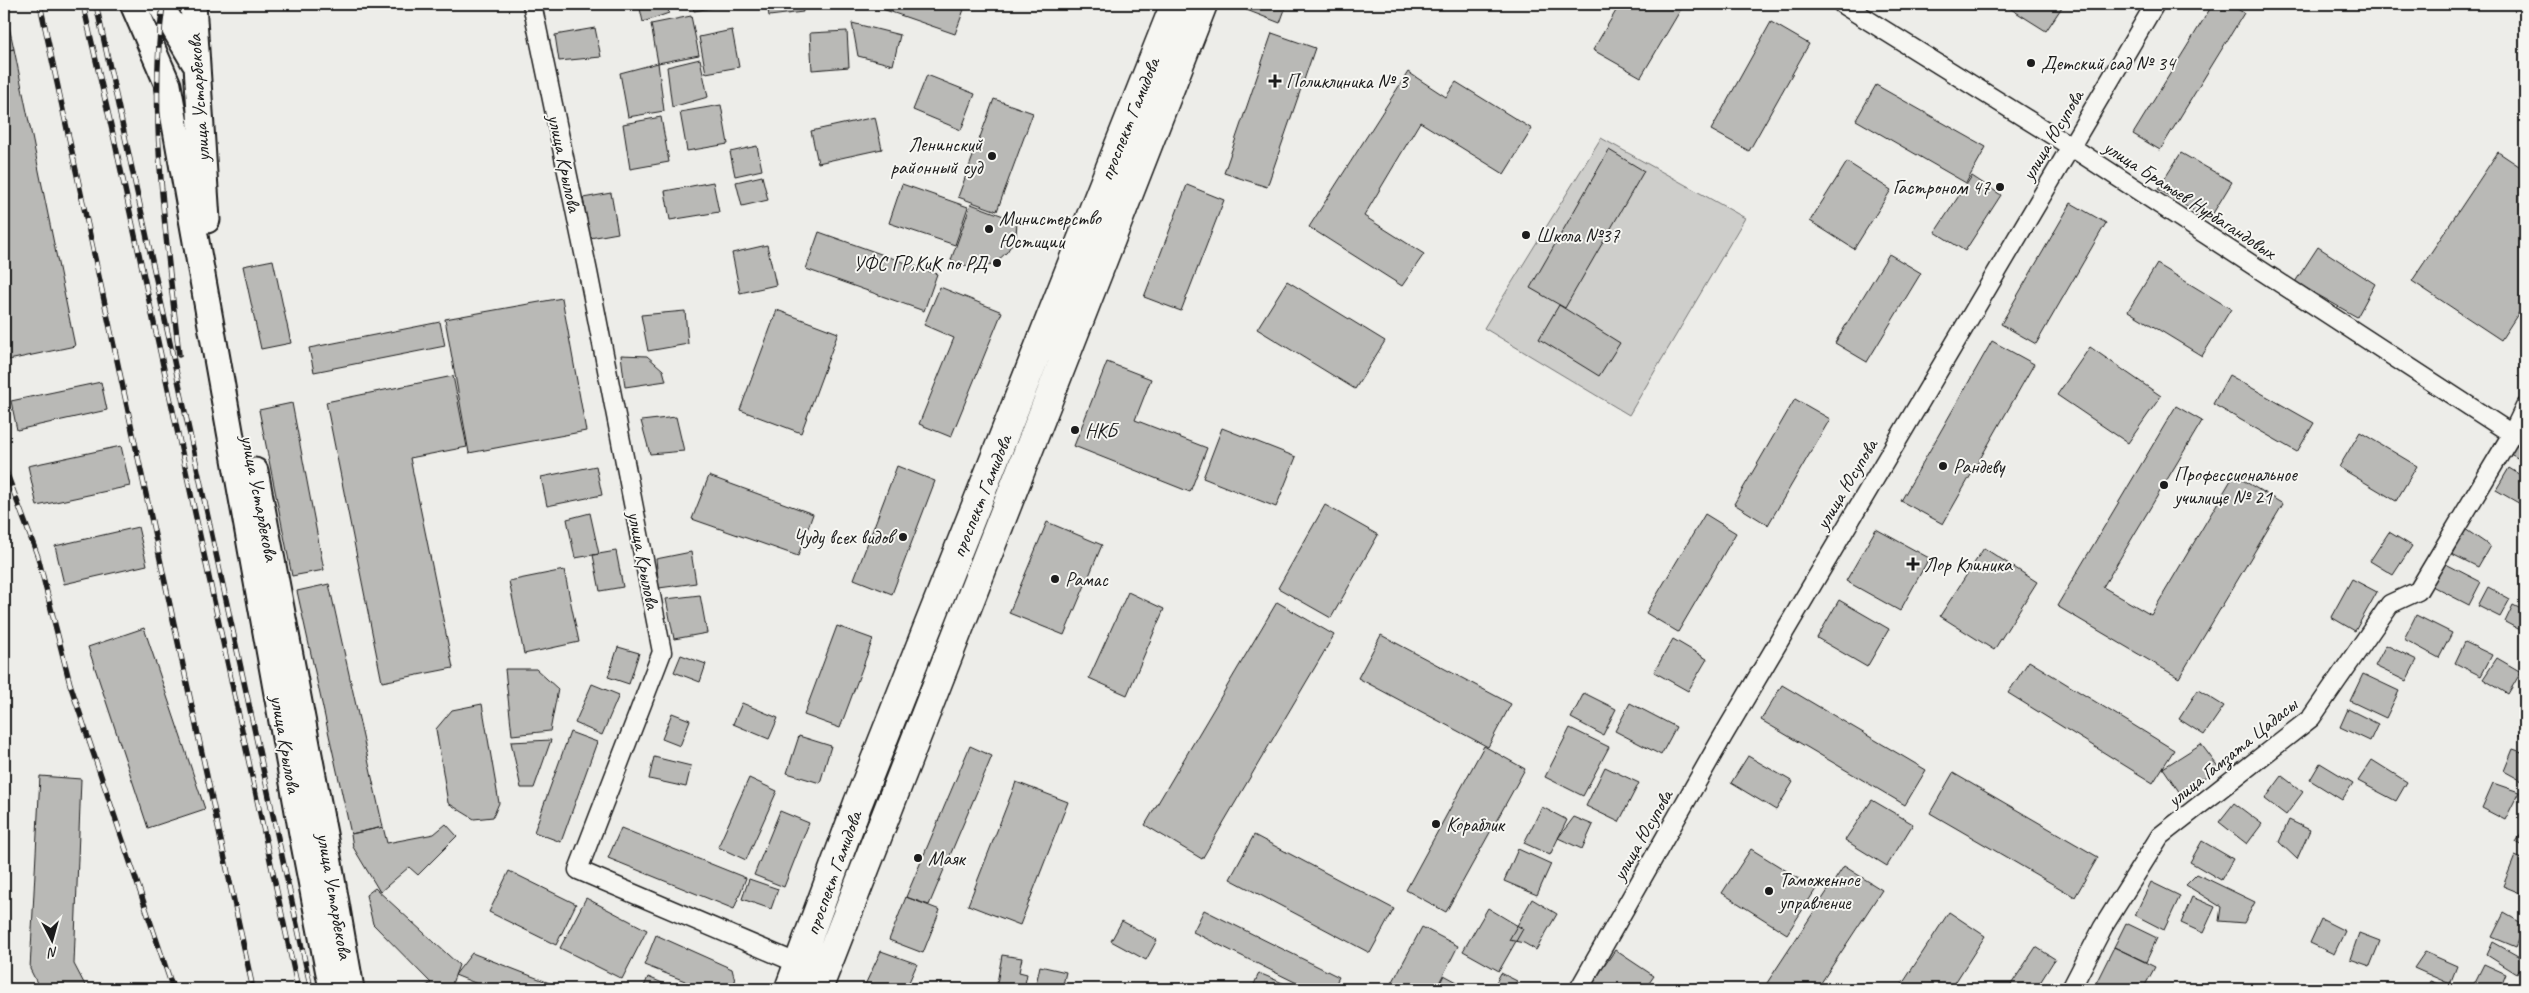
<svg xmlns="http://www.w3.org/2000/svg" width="2529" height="993" viewBox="0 0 2529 993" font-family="Caveat,sans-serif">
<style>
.green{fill:#cececb;stroke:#757574}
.building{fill:#b9b9b6;stroke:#1c1c1c}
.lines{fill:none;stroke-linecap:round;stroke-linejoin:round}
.street-casing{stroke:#1c1c1c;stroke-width:21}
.secondary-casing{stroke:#1c1c1c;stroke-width:29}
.primary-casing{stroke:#1c1c1c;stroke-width:31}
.street{stroke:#f6f6f2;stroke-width:18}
.secondary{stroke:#f6f6f2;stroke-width:25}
.primary{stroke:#f6f6f2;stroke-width:28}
.rail-casing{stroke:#1c1c1c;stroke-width:5.5}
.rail{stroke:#f6f6f2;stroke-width:4;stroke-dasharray:11;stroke-linecap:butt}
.poi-dot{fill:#1c1c1c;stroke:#f6f6f2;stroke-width:2}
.labels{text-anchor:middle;stroke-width:4;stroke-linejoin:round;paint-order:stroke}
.poi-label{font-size:20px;fill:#1c1c1c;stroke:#f6f6f2;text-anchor:start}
.street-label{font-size:20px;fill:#1c1c1c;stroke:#f6f6f2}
</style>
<rect width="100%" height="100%" fill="#edede9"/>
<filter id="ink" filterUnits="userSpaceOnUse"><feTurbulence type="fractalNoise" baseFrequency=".02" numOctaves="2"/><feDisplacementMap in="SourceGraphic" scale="10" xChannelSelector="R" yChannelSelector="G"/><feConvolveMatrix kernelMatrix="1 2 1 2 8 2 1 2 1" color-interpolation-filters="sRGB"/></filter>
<g filter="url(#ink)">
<path class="green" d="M1601,138l144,80 -116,197 -145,-87z"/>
<path class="building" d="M4,4l10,45 -10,2z
M639,4h27l3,9 -26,9z
M692,4h41l-39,7z
M767,4h35l1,8 -34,4z
M868,4h98l-11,30z
M1246,4h41l-7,19 -36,-14z
M1620,4h64l-43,73 -48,-27z
M2003,4h61l-18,27z
M2213,4h16l15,9 -84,137 -27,-16z
M691,16l8,39 -41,8 -7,-39z
M1771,22l38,22 -60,107 -38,-21z
M852,23l48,12 -7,30 -35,-9z
M595,28l6,29 -42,4 -4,-26z
M732,30l7,37 -33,6 -7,-36z
M847,31l2,36 -37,3 -2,-37z
M1272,33l43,15 -48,139 -43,-14z
M14,49l61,297 -71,15v-310z
M700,59l8,38 -36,10 -5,-40z
M658,63l6,48 -36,6 -8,-44z
M1408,72l38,25 10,-15 76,47 -28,45 -84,-52 -56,94 60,38 -22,32 -93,-59z
M927,75l48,19 -14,36 -48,-20z
M1876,85l110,62 -20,36 -110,-63z
M994,99l39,14 -36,98 -39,-14z
M721,105l7,39 -41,7 -7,-39z
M661,117l8,45 -39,7 -7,-45z
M875,117l7,32 -64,14 -7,-32z
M757,146l5,24 -27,6 -5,-24z
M1609,150l35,21 -79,137 -35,-20z
M2498,152l27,18v133l-24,37 -89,-59z
M2181,153l51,29 -23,38 -51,-31z
M1847,162l44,28 -37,59 -44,-28z
M762,176l6,24 -26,6 -6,-24z
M1972,176l29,19 -36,56 -30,-19z
M713,182l6,30 -49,8 -5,-29z
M902,184l66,23 -13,38 -66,-22z
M1187,185l37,15 -43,111 -37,-14z
M611,193l7,40 -28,5 -7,-40z
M2071,203l35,20 -70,121 -35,-20z
M971,204l46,17 -1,16 -9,15 -13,12 -27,2 -16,-6z
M819,232l118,42 -13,37 -118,-42z
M767,245l9,40 -36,8 -8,-40z
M2318,247l57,37 -18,33 -62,-35z
M1889,254l32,19 -54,89 -32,-19z
M273,260l18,83 -30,6 -18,-83z
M2157,264l74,45 -29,47 -74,-45z
M1287,281l98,60 -30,48 -98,-60z
M940,287l62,25 -51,125 -32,-13 35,-86 -30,-13z
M562,298l24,133 -117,22 -24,-134z
M1559,305l61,38 -21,33 -60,-37z
M777,310l61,23 -37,100 -61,-23z
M685,311l3,33 -40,7 -7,-36z
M440,322l5,24 -131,26 -5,-24z
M1992,341l42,23 -91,160 -42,-23z
M2090,347l71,49 -33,47 -71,-48z
M621,355l26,1 16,14 3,11 -41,6z
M1107,362l44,17 -16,41 72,28 -17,44 -116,-46z
M2229,375l85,48 -17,29 -84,-48z
M453,376l14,71 -57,11 43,210 -71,14 -56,-280z
M101,382l6,28 -90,20 -6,-29z
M1795,399l35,20 -62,106 -34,-21z
M292,403l32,167 -32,6 -33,-166z
M2176,406l26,15 -99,166 48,28 83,-140 49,29 -104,174 -122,-72z
M676,417l8,34 -34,3 -9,-33z
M1222,428l74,29 -20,50 -73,-29z
M2525,428v34l-15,-8z
M2360,432l57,34 -21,35 -57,-34z
M121,446l9,40 -93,20 -9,-40z
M596,466l6,29 -55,11 -6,-29z
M897,466l38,15 -43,113 -38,-15z
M2509,468l16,10v21l-3,6 -26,-15z
M709,476l104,38 -15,42 -106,-37z
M1325,505l53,30 -47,83 -53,-30z
M590,513l9,41 -24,4 -8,-39z
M1705,514l31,19 -58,99 -32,-19z
M1047,522l55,23 -38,90 -55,-22z
M138,527l9,38 -83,19 -9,-38z
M1876,529l53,29 -29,53 -54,-30z
M2465,529l25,17 -12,21 -26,-13z
M2389,532l23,14 -19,29 -23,-14z
M1984,548l53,34 -43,68 -54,-34z
M616,551l7,36 -23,4 -7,-36z
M691,552l5,31 -37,5 -3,-29z
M2442,562l39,20 -12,23 -39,-20z
M564,570l15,72 -55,12 -15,-73z
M2352,579l25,13 -22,39 -24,-14z
M329,584l54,243 -32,7 -54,-243z
M2488,587l22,12 -10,18 -22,-11z
M1128,592l36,17 -37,86 -38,-17z
M700,595l7,38 -33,6 -8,-40z
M1839,600l50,29 -22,38 -50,-29z
M1277,602l57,33 -132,224 -57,-34z
M2513,605l12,6v14l-3,6 -17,-9z
M2416,615l36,18 -13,25 -35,-19z
M837,626l36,13 -33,89 -36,-13z
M144,628l61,181 -57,19 -60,-181z
M1381,635l130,69 -23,43 -130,-69z
M1673,639l34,20 -19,32 -34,-19z
M2465,642l27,13 -11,21 -26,-13z
M4,643h3l-3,15z
M2386,645l31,15 -11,21 -31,-15z
M618,647l21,6 -10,31 -21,-7z
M681,655l25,9 -6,18 -26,-10z
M2497,658l24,14 -13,22 -25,-15z
M2029,661l145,89 -21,33 -145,-90z
M505,669h31l22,20 -8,42 -38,4z
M2363,674l36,17 -13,27 -36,-17z
M592,684l27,11 -17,40 -27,-12z
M1782,685l144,85 -21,35 -144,-85z
M2525,688v15l-6,-3z
M2198,690l26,16 -20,29 -25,-16z
M1584,693l32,16 -13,26 -32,-17z
M742,703l36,15 -9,21 -36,-15z
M1630,703l46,24 -15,28 -46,-24z
M482,704l17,99 -6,14 -19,2 -26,-16 -12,-74 16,-19z
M2348,709l30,15 -8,17 -30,-14z
M672,713l18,7 -10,26 -18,-7z
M2525,726v13l-6,-4z
M1570,728l39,19 -26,49 -38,-19z
M570,732l27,10 -36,100 -27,-10z
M799,736l32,10 -11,37 -33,-10z
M551,740l-17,48h-13l-10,-46z
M2201,744l18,24 -39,25 -17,-25z
M970,746l22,10 -63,149 -23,-8z
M1484,746l41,23 -79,143 -40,-22z
M2513,749l12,4v23l-3,5 -18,-10z
M1748,756l45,26 -17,28 -45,-27z
M654,757l37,9 -5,21 -37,-8z
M2372,760l35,22 -11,19 -38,-20z
M2320,763l33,20 -11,17 -32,-20z
M1605,767l34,16 -20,39 -33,-16z
M1953,773l145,84 -23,40 -145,-84z
M40,776l41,3 -7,185 13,25h-47l-10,-20z
M2282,776l21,16 -17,23 -21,-16z
M749,778l28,13 -31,69 -28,-13z
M1016,782l52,20 -48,123 -52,-20z
M2493,783l26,9 -14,28 -23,-12z
M1872,800l41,24 -26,42 -42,-26z
M2234,803l28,21 -15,20 -28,-22z
M1542,807l25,13 -17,35 -26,-12z
M780,811l29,12 -25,64 -30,-12z
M1574,817l19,8 -11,24 -24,-11z
M2289,820l21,10 -13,29 -18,-17z
M446,824l11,12 -39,39 -9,-8 -29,25 -27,-45 -2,-13 32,-7 4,16 47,-9z
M621,828l125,50 -12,31 -126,-51z
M2525,828v19l-9,-5z
M1254,835l140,74 -24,44 -140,-74z
M2202,841l31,18 -12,21 -31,-18z
M1518,849l33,15 -14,31 -33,-14z
M1751,849l65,40 -29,45 -65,-41z
M2515,856l10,4v35l-22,-9z
M1844,866l38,24 -65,99h-54z
M509,871l67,33 -20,41 -67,-33z
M2197,874l58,28 -11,21 -25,-2 2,-14 -35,-22z
M749,879l29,10 -7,20 -29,-10z
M2151,882l29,14 -16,34 -29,-15z
M375,888l84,77 -9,24h-28l9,-6 -58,-59 -7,-29z
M906,897l34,13 -17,43 -34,-13z
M2192,897l23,10 -12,26 -22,-10z
M586,898l61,32 -25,49 -62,-31z
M1532,899l25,15 -21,36 -12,-7 -15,-3z
M1488,908l35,21 -24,42 -36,-20z
M1204,910l135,67 -6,12h-24l-116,-57z
M1949,912l36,24 -34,53h-52z
M2504,913l21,12 -9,22 -24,-10z
M2321,919l24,12 -11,23 -24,-11z
M1122,921l35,19 -11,20 -35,-19z
M2126,923l31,15 -11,24 -32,-15z
M1422,927l36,19 -22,43h-47z
M2359,933l21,8 -10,25 -20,-7z
M656,935l76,34 5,20h-48l-4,-8 -41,-16z
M2493,942l32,18 -8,14 -30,-19z
M2036,947l19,12 -19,30h-28z
M2114,947l41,20 -12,22h-45l-4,-2z
M1615,950l39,26 -9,13h-56z
M881,951l36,13 -11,25h-43z
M2425,952l32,14 -7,18 -36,-16z
M472,953l93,36h-75l-35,-14z
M1002,955l20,3 -3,14 8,2 -3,15h-28z
M2484,964l22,10 -6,15 -26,-5z
M1040,966l26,6 -4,17h-27z
M1259,973l38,16h-45z
M1501,973l16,8 -5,8 -19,-1z
M1444,975l15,8 -4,6h-18z
M648,977l29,12h-34z
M2430,981l19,7 -1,1h-21z
M2296,984l13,5h-15z"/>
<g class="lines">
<defs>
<path id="street" d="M532,4l56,268 74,380 -84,218 221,94
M1842,4l228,142 442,288
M1579,989l144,-253 432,-732
M2071,989l32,-62 57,-91 151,-118 79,-114 28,-13 94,-157 13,-27"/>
<path id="secondary" d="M133,4l35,81 135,754 29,150
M160,4l34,58
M193,4l14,216
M255,471l69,363 27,155"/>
<path id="primary" d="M789,989l69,-186 317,-799
M818,989l385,-985"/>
</defs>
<use href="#street" class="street-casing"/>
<use href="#secondary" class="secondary-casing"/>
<use href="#primary" class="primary-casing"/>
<use href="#street" class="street"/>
<use href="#secondary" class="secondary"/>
<use href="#primary" class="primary"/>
<defs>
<path id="rail" d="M40,4l213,985
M83,4l32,139 183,846
M96,4l215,985
M163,4c-15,110 4,240 16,351
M4,466l34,91 32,127 103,305"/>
</defs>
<use href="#rail" class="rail-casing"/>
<use href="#rail" class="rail"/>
</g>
</g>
<g class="poi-dot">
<circle cx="2031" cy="63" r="5"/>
<path d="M1272.5 73.5h5v5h5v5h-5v5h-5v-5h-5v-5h5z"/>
<circle cx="992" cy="156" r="5"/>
<circle cx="2000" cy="187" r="5"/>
<circle cx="989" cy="229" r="5"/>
<circle cx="1526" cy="235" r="5"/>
<circle cx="997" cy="263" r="5"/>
<circle cx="1075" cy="430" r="5"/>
<circle cx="1943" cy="466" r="5"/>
<circle cx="2164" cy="485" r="5"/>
<circle cx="903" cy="537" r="5"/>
<path d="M1910.5 556.5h5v5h5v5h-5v5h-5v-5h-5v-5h5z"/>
<circle cx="1055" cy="579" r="5"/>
<circle cx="1436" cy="824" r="5"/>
<circle cx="918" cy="858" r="5"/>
<circle cx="1769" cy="891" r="5"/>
</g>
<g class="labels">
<g class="poi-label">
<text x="2041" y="70">Детский сад № 34</text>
<text x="1286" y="88">Поликлиника № 3</text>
<text x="982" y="151" text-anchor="end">Ленинский<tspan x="982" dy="23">районный суд</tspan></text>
<text x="1990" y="194" text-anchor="end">Гастроном 47</text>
<text x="999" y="225">Министерство<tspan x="999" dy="23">Юстиции</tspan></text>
<text x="1536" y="242">Школа №37</text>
<text x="987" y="270" text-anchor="end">УФС ГР,КиК по РД</text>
<text x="1085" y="437">НКБ</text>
<text x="1953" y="473">Рандеву</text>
<text x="2174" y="481">Профессиональное<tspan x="2174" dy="23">училище № 21</tspan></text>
<text x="893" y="544" text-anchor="end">Чуду всех видов</text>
<text x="1924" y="571">Лор Клиника</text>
<text x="1065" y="586">Рамас</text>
<text x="1446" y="831">Кораблик</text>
<text x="928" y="865">Маяк</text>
<text x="1779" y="886">Таможенное<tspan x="1779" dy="23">управление</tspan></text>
</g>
<g class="street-label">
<text transform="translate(198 98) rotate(-94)" y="7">улица Устарбекова</text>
<text transform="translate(1129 119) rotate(-68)" y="7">проспект Гамидова</text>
<text transform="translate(2052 135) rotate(-59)" y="7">улица Юсупова</text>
<text transform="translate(565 163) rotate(78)" y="7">улица Крылова</text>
<text transform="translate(2190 199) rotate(33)" y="7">улица Братьев Нурбагандовых</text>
<text transform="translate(1846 484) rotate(-59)" y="7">улица Юсупова</text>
<text transform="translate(981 496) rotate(-68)" y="7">проспект Гамидова</text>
<text transform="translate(260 498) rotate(79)" y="7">улица Устарбекова</text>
<text transform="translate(644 560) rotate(79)" y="7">улица Крылова</text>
<text transform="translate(286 744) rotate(80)" y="7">улица Крылова</text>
<text transform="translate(2232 752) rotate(-39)" y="7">улица Гамзата Цадасы</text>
<text transform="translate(1642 835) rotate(-60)" y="7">улица Юсупова</text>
<text transform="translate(833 873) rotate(-70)" y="7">проспект Гамидова</text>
<text transform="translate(335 896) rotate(80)" y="7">улица Устарбекова</text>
</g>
</g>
<rect width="2529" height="993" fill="none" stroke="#f6f6f2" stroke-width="20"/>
<rect x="10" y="10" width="2509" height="973" fill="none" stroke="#1c1c1c" stroke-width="2" filter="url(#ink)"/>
<g transform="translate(52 940) rotate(174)" stroke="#f6f6f2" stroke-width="4" paint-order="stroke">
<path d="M0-4L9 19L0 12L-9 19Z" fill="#1c1c1c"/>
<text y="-8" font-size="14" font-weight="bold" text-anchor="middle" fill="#1c1c1c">N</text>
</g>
</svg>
